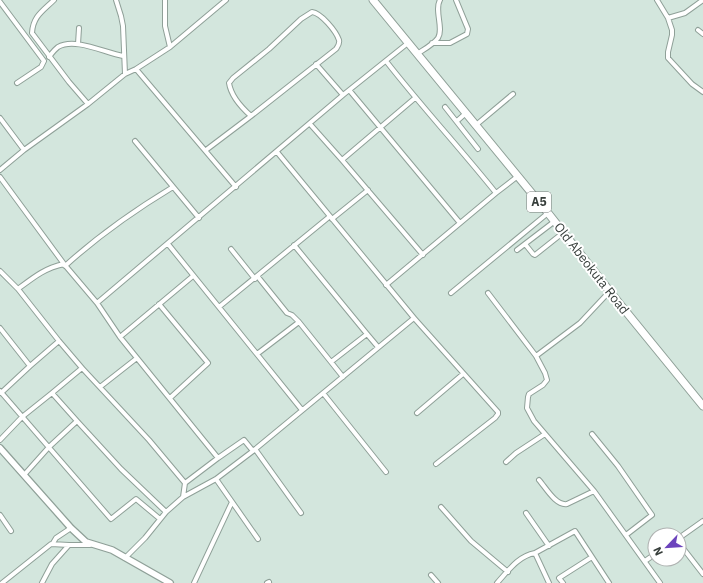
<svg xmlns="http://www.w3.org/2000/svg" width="703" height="583" viewBox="0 0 703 583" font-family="'IBM Plex Sans',sans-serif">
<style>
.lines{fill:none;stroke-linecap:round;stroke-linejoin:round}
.street-casing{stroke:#8fa098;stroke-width:6}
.secondary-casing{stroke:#8fa098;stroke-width:8}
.highway-casing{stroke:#8fa098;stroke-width:9}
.street{stroke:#fff;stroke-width:4}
.secondary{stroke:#fff;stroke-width:5.5}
.highway{stroke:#fff;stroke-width:7}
.labels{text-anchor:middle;stroke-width:4;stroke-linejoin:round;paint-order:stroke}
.shield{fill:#fff;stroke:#737876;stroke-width:1}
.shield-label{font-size:12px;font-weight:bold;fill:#373e3b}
.street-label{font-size:13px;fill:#373e3b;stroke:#fff}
</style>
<rect width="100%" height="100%" fill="#d3e6dd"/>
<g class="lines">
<defs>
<path id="street" d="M54,0c-11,11 -21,16 -22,33l37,49 19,22
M116,0l5,16 2,10 2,48
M165,0v26l5,21
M657,0l11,18 4,12v5l-4,17v6l24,26 11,8
M0,2l44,59 -3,6 -24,16
M668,18l17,-5 18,-13
M698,30l5,4
M432,43h18l17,-9 1,-5 -12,-29
M78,44l1,-16
M417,54c6,-4 17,-10 21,-16 6,-9 -4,-28 2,-38
M49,57c3,-4 5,-7 9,-10 17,-10 47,6 65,9
M386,61c35,45 74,87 110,132l-110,92
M316,64l27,31
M136,69l100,118
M350,91l110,132
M445,107l33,42
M0,118l24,32
M457,121l9,-8
M310,124l32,36 81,95
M476,125l37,-31
M135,141l64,77
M206,150l45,-34 85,-67c2,-3 4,-5 3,-9 -3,-9 -18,-27 -27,-28l-11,7 -32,30 -36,29 -4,5c2,13 13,25 22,33
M277,152l137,166 84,94v2l-3,4 -59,46
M342,160l73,-62
M0,170l24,-20 64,-46 37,-30 11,-5 34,-22 56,-47
M0,177l64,87 33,39 23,34 17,21 -37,29
M496,193l22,-17
M332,219l36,-29
M168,244l134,166
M525,244l8,10 2,1 29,-23
M294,245l73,89 11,13
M231,249l24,30
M517,250l38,-29
M65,266c33,-30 70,-56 108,-79
M0,271l18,18 41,52 23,27 67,72 36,43
M258,277l29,36 5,2 7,7 44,55
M18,289c16,-12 27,-21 46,-25
M451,293l97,-80
M488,293l48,63 44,-33 30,-32
M97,303l246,-208 65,-52
M159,304l49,59 -38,35
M219,307l110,-90
M0,328l30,38 -29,27
M120,337l73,-61
M257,354l42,-32
M536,356l9,17 2,7 -4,5 -14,9 -1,3 -1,11 7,13 60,70 66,92
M137,358l81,100
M331,362l36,-28
M30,366l29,-25
M0,391l111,128 25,-20 24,20
M52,393l30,-25
M323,393l63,79
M417,413l46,-39
M592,434l26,32 34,49 -26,20
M0,440l22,-23 30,-24 25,28
M255,449l46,64
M506,462l10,-9 29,-19
M24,475l25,-28 28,-26 44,48 45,43
M216,479l42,60
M539,480c7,8 17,26 28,24l27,-13
M183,497l2,-14 33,-25 26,-18 9,11
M441,507l30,34 37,31
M526,513l23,33
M0,515l11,16
M679,538l24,-17
M53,543l3,-5 15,-10
M679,543l24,31
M535,553l14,30
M125,558l20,-20 21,-26 17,-15 33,-18 37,-28 161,-133
M645,561l10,-7
M431,575l7,8
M2,583l49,-39 18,1
M42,583l10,-19 17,-19h21
M194,583l38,-81
M267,583l2,-1
M497,583c11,-12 21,-27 38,-30l40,-22 34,52
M563,583l-4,-5 33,-21"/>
<path id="secondary" d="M0,448l71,80 15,14 26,8 58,33"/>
<path id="highway" d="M373,0l175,213 71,90 84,103"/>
</defs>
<use href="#street" class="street-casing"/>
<use href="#secondary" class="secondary-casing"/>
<use href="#highway" class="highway-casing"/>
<use href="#street" class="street"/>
<use href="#secondary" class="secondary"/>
<use href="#highway" class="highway"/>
</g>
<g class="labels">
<rect class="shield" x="527" y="192" width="24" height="20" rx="3"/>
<g class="shield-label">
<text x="539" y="206">A5</text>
</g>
<g class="street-label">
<text transform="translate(592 268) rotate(52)" y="5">Old Abeokuta Road</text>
</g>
</g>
<g transform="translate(667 547) rotate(245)"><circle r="19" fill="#ffffff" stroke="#afb2b1"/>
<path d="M0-3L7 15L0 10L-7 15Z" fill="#6c44bd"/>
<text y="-6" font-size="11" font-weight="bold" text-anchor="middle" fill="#373e3b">N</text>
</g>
</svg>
